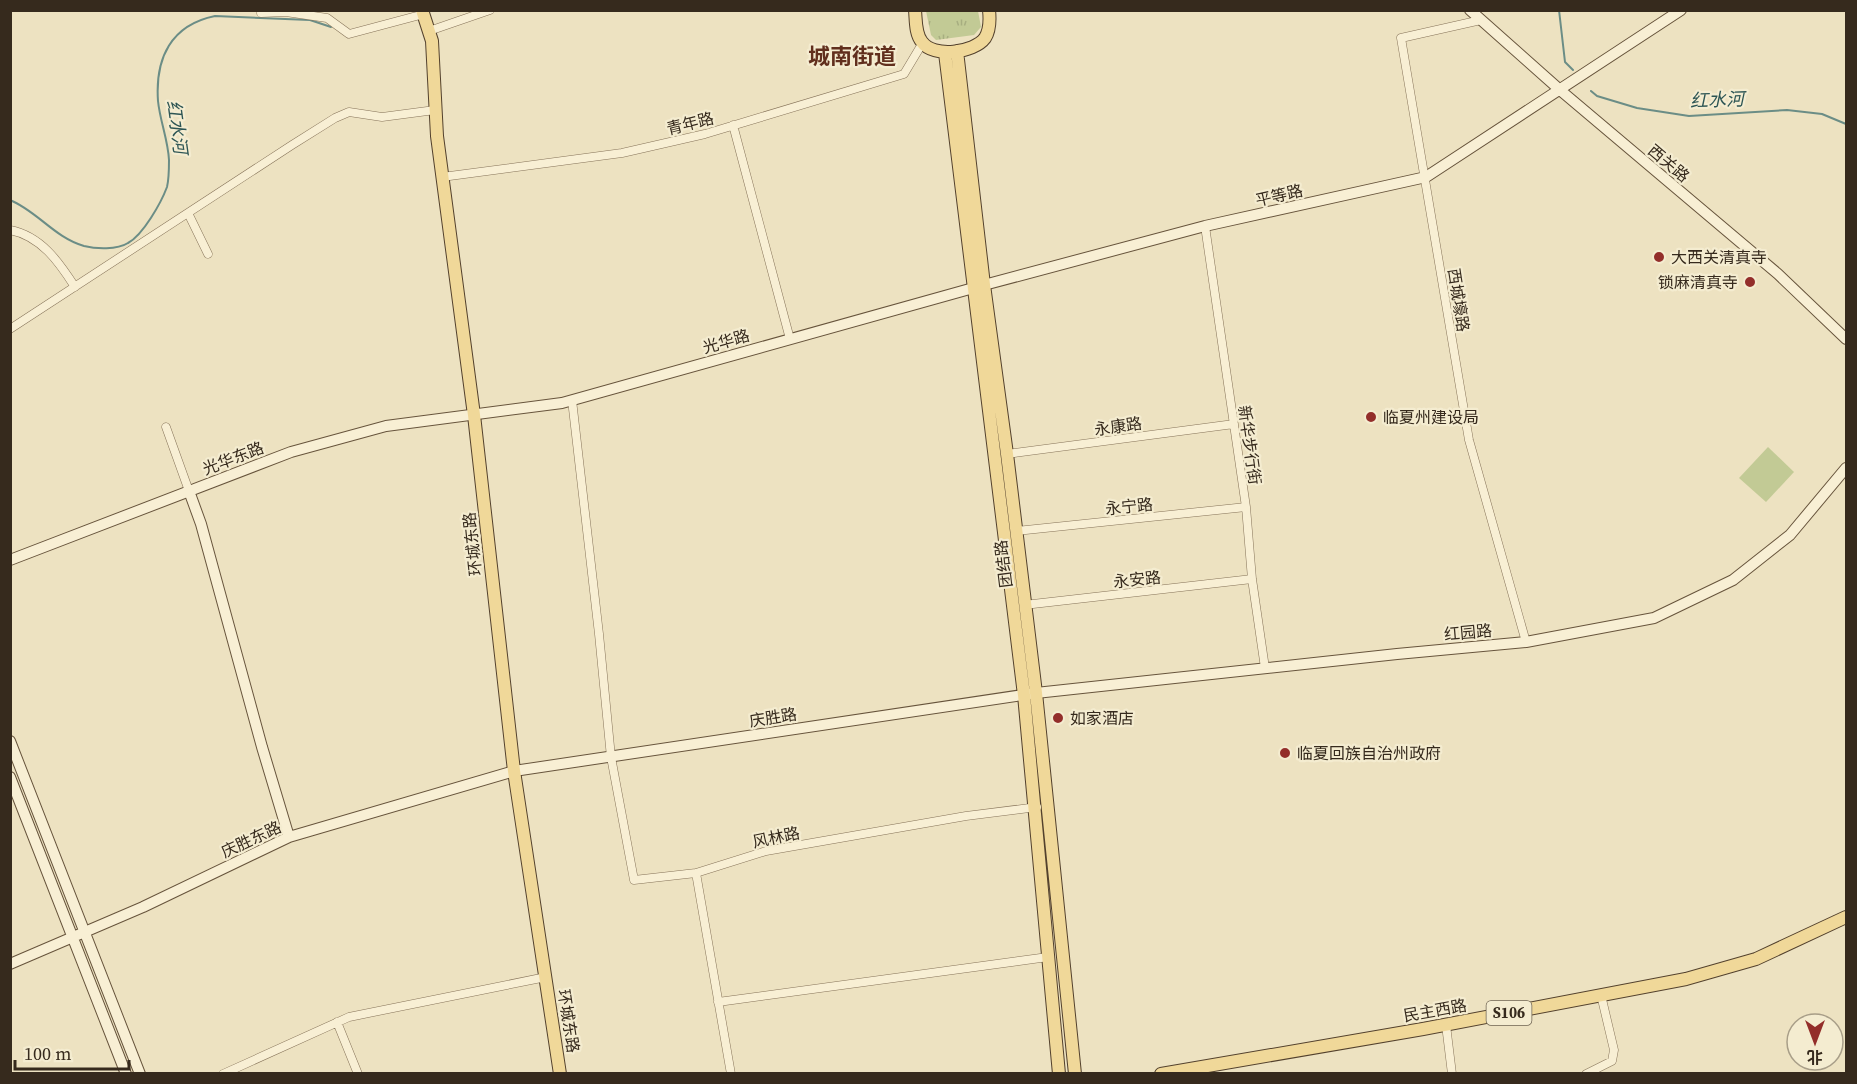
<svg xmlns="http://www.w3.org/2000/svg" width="1857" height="1084" viewBox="0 0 1857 1084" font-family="'Source Serif 4','Noto Sans SC',serif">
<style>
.park{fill:url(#park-tufts)}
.pitch{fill:#c2ca95}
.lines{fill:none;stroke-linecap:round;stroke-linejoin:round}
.stream{stroke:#6b8d86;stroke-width:2}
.street-casing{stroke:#867359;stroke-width:9}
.secondary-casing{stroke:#67543c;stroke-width:12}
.primary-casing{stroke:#53412d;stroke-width:14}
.street{stroke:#f8efd4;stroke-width:8}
.secondary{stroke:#f8efd4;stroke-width:10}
.primary{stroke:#f0d899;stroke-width:12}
.poi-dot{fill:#932e2a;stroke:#f4ecd0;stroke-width:2}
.labels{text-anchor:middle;stroke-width:4.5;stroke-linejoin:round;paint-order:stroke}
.shield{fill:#f4ecd0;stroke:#6f6453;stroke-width:1.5}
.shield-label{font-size:15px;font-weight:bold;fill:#362a1d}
.street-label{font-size:16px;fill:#362a1d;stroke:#f4ecd0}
.poi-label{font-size:16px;fill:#362a1d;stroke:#f4ecd0;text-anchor:start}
.water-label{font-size:18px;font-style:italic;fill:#2d5554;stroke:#f4ecd0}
.district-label{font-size:22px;font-weight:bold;fill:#612f1d;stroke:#f4ecd0}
</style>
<defs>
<pattern id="park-tufts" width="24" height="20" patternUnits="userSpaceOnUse" patternTransform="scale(1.5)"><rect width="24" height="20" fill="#c2ca95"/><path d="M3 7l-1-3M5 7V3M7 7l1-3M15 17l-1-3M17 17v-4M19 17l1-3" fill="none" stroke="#a7ae80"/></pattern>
</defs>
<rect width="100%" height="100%" fill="#ede2c1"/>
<path class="park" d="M926,11h52l3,16 -7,8 -38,5 -5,-5z"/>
<path class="pitch" d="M1768,447l26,25 -28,30 -27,-24z"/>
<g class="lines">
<path class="stream" d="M1559,10l6,52 8,8
M1591,91l6,5 40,12 52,8 98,-6 35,4 24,10
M10,200c27,11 45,38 74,46 12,3 33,4 44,-3 15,-8 33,-40 39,-56 2,-8 2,-19 2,-27 -1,-20 -9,-39 -11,-59 -3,-43 13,-76 57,-85l95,4 21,7"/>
<defs>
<path id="street" d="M261,13l25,-1 41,6 22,16 75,-20
M1481,20l-80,18 68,402 57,202
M429,31l61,-21
M733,125l57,214
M442,177l180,-24 83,-19 199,-60 18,-30
M188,213l20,41
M1205,226l41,281 6,72 13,89
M10,230c31,6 49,32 65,57
M10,329l282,-184 43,-27 14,-6 33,5 53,-7
M572,400l27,234 12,123 23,123 62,-7 70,-22 200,-35 71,-9
M166,427l23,64
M1007,454l227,-30
M1016,531l230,-24
M1024,605l228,-26
M696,873l35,201
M718,1002l330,-45
M337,1022l21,52
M1446,1025l6,49
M223,1074l126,-57 197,-40
M1586,1074l26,-13 2,-11 -13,-55"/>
<path id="secondary" d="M1470,10l90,80 218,184 68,65
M189,491l12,33 61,223 27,90
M10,560l281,-108 95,-26 176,-23 422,-118 221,-59 221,-49 255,-167
M10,741l130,333
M10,777l116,297
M10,964l133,-57 146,-70 225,-66 522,-78 361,-39 129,-12 128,-24 79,-38 57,-45 56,-67"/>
<path id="primary" d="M422,10l10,31 5,95 37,279 40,356 46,303
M915,10c1,10 0,24 7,32 11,16 52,11 63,-4 5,-8 5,-19 4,-28
M957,51l27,234 23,169 29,239 39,381
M945,53l79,642 35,379
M1161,1074l262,-45 263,-50 70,-20 90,-42"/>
</defs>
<use href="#street" class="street-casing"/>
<use href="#secondary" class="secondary-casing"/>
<use href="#primary" class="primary-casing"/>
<use href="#street" class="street"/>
<use href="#secondary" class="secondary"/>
<use href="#primary" class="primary"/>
</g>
<g class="poi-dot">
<circle cx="1659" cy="257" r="6"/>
<circle cx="1750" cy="282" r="6"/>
<circle cx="1371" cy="417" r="6"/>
<circle cx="1058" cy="718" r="6"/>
<circle cx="1285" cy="753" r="6"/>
</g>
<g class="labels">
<rect class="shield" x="1486.5" y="1001" width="45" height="24" rx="4.5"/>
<g class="shield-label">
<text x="1509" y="1018">S106</text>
</g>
<g class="street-label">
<text transform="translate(690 123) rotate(-14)" y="6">青年路</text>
<text transform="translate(1669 163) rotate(40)" y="6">西关路</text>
<text transform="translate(1279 195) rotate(-13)" y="6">平等路</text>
<text transform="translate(1459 300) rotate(81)" y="6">西城壕路</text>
<text transform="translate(726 341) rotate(-16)" y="6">光华路</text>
<text transform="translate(1118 426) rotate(-8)" y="6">永康路</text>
<text transform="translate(1250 445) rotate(82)" y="6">新华步行街</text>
<text transform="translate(233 458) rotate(-21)" y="6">光华东路</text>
<text transform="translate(1129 506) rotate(-6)" y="6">永宁路</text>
<text transform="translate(472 544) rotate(-96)" y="6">环城东路</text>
<text transform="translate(1003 564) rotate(-97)" y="6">团结路</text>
<text transform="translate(1137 579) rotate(-6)" y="6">永安路</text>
<text transform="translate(1468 632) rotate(-5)" y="6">红园路</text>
<text transform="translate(773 717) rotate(-9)" y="6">庆胜路</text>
<text transform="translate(776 837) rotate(-12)" y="6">风林路</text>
<text transform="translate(251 839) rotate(-25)" y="6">庆胜东路</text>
<text transform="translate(1435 1010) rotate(-10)" y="6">民主西路</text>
<text transform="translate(569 1021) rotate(81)" y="6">环城东路</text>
</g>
<g class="poi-label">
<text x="1671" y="263">大西关清真寺</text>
<text x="1738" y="288" text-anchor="end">锁麻清真寺</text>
<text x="1383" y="423">临夏州建设局</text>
<text x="1070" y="724">如家酒店</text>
<text x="1297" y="759">临夏回族自治州政府</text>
</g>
<g class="water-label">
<text transform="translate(1717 100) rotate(-2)" y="6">红水河</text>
<text transform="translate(177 127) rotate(82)" y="6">红水河</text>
</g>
<g class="district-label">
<text x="852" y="64">城南街道</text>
</g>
</g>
<rect width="1857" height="1084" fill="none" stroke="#362a1d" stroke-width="24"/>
<g transform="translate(1815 1042) rotate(180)"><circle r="28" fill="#f4ecd0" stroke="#a89e88" stroke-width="1.5"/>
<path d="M0-4.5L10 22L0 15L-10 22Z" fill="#932e2a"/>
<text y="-9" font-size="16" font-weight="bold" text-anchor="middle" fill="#362a1d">北</text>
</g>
<path d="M15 1060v9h114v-9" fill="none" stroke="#362a1d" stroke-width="3"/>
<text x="24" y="1060" font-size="18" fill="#362a1d" stroke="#f4ecd0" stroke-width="4.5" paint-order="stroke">100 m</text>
</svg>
